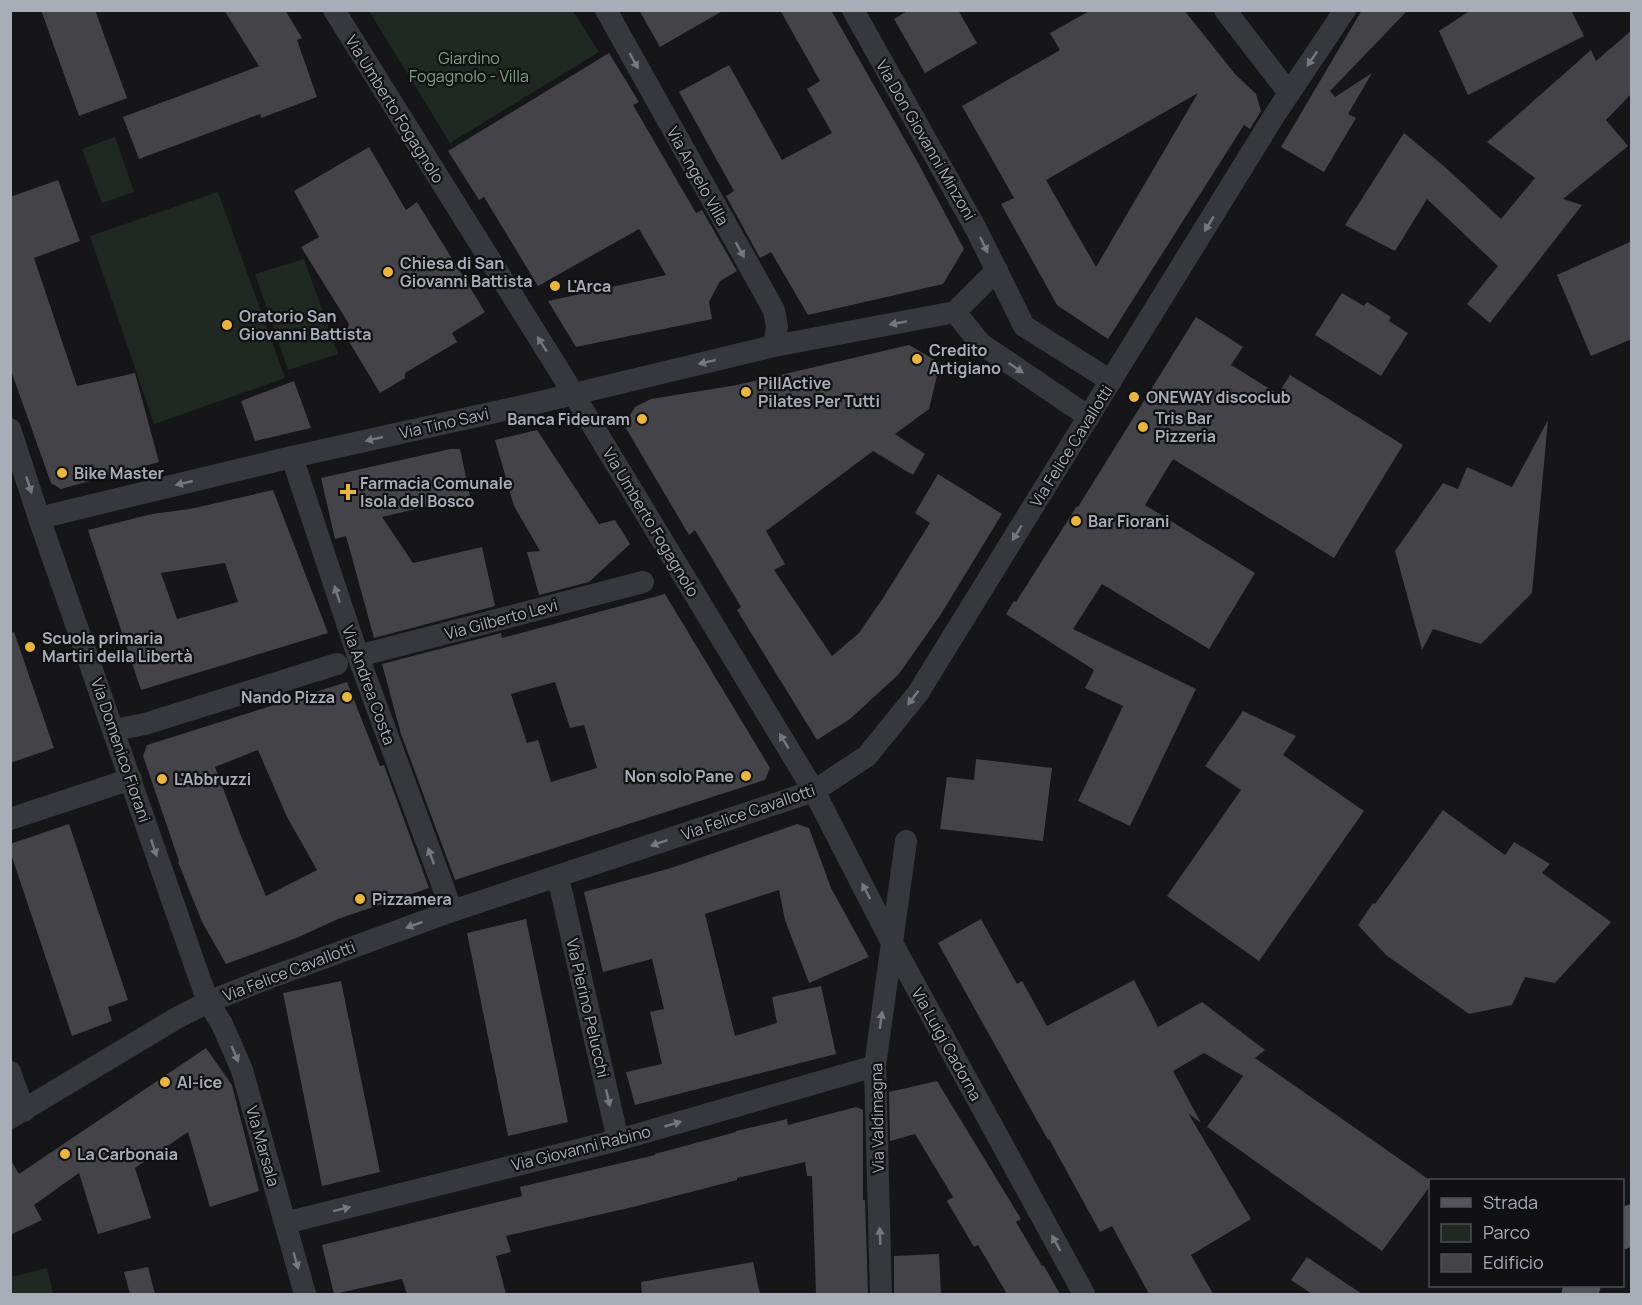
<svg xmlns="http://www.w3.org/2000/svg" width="1642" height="1305" viewBox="0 0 1642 1305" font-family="Manrope,sans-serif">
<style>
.green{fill:#202822}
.building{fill:#434348;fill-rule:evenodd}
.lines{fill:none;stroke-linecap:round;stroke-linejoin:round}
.street{stroke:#37383d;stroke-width:22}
.primary{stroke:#54555c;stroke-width:33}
.oneway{fill:#767880}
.poi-dot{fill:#e8b63e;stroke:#111113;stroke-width:2}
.labels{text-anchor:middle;stroke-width:4.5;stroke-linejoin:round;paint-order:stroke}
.park-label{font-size:16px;fill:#81a184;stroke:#111113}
.street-label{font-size:16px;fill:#a9adb7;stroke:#111113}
.poi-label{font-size:16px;font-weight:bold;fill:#a9adb7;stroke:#111113;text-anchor:start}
</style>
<rect width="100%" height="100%" fill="#161618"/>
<path class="green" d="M369,11h204l26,41 -149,91z
M115,137l19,55 -32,11 -20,-54z
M218,192l67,186 -131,46 -64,-188z
M304,259l34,95 -50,16 -33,-96z
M47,1268l6,26h-42v-17z"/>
<path class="building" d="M41,10h54l32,88 -48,18z
M224,10h61l17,28 -5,2 20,57 -56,21 -1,-4 -121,45 -16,-42 136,-51z
M639,10h85l-64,37z
M780,10h51l86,151 47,88 -21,35 -135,31 -37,-63 -11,6 -34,-62 8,-5 -55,-99 50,-27 53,95 50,-27 -25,-44 13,-8z
M909,10h49l19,33 -52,30 -31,-54z
M1091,10h93l51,64 21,20 5,17 -11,18 -6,-4 -136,214 -51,-34 -56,-101 13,-6 -52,-92 98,-56 -10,-17zM1198,93l-102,174 -50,-87z
M1362,10h46l-78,81 5,6 37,-24 -24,41 8,4 -32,54 -43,-25z
M1471,10h100l13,26 -116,59 -29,-64z
M1632,30v63l-26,27 22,26 -65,53 19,6 -92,118 -23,-19 31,-38 -71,-67 -32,52 -50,-26 59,-92 42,35 55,51 34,-41 -48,-36 104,-92 5,11z
M609,53l30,49 -6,3 63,108 6,-3 35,61 -17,10 -11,21 3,17 -136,28 -28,-46 118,-26 -27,-46 -101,57 -54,-89 -5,3 -31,-49z
M369,147l37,63 11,-8 68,110 -33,21 5,9 -52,31v5l-25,15 -35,-58 4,-11 -48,-77 18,-10 -25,-46z
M58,180l22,61 -46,17 43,128 58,-13 24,89 -98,27 -10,-6 -41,-115v-171z
M1632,241v98l-41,17 -34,-81z
M1342,293l22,13 3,-4 24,15 -2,4 19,12 -27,43 -66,-41z
M1196,317l47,30 -12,18 47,29 12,-19 113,70 -69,113 -161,-99 -28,46 110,68 -46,76 -107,-65 -29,45 123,60 -66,137 -52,-25 45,-95 -38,-18 9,-18 -88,-56 8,-13 2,1 61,-96 1,1z
M909,345l31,18 -11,46 -34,25 30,20 -12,21 -40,-24 -107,80 19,33 -11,6 58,86 27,-23 24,-35 47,-75 -15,-10 23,-39 64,40 -61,100 -42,60 -49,45 -33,21 -80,-130 4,-3 -46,-77 -6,5 -65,-110 11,-18 16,-8 86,-14z
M294,381l17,47 -56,13 -14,-40z
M1548,420l-16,173 -51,51 -48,-15 -11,21 -27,-99 48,-68 15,6 9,-22 45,20z
M537,430l62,94 16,-4 15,24 -41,38 -50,13 -12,-43 13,-1 -26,-45 -19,-66z
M450,449h10l10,47 -88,21 31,46 69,-16 13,59 -121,32 -28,-102 -11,3 -14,-61z
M273,490l55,143 -187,57 -53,-160 64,-16 38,-5zM225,563l13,39 -61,17 -16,-46z
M665,594l105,174 -5,12 -310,100 -54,-146 -19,-70 119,-31 1,5zM555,682l15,46 14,-3 13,43 -46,14 -13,-42 -11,3 -16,-49z
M14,632l40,116 -44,15v-130z
M347,682l33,84 4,-1 45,123 -91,31 -39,18 -73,27 -24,-42 -24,-60 1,-1 -36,-105 4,-11zM258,750l29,67 30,53 -51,26 -25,-60 -26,-69z
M1243,711l53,25 -13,19 81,56 -105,150 -92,-65 74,-106 -36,-24z
M976,759l76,9 -9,73 -103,-12 7,-52 27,3z
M1443,810l62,45 9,-13 36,22 -8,9 69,49 -56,61 -30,-6 -13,28 -43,9 -83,-59 -28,-30 15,-22 2,1z
M69,824l59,176 -20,7 4,14 -40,15 -62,-185v-7z
M797,824l12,4 22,60 38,69 -60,26 -24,-63 -6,-30 -74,24 30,122 42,-13 -5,-26 49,-11 15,68 -201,51 -9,-33 36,-8 -12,-52 14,-3 -12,-50 -49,13 -19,-80 87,-24z
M526,919l42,203 -60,14 -41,-203z
M981,919l36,65 5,-3 25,45 87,-46 24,47 44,-25 63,48 -10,8 176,123v4l-49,66 -175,-124 36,-51 -39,-23 -31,18 28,52 -13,-10 63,106 -60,36 22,39h-64l-37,-68 -12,6 -51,-93 -1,1 -110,-197z
M341,981l39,191 -58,14 -39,-193z
M206,1048l26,37 27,106 -49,16 -22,-75 -53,36 16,50 -53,16 -19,-61 -45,32 8,15 -32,15v-76l9,15z
M937,1081l84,138 -5,3 26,44h2l16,28h-53l-29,-49 -4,2 -27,-46 6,-4 -38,-63 -25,7 -1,-49z
M856,1107l7,3v90h2l3,94h-52l-4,-118h-5l-2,-14 -68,16v2l-104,27 -127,29 5,16 -15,4 10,38h-99l-5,-15 -68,15 -12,-49 200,-49 -2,-9 135,-32v-1l81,-22v-1l51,-12 1,6z
M939,1254l2,40h-47v-38z
M1307,1257l55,37h-50l-21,-14z
M753,1262l7,32h-118l-1,-12z
M148,1267l7,27h-25l-6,-22z"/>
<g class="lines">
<path class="street" d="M334,10l228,365 252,416 78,152 192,351
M606,10l168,300 3,17 -3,19
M853,10l123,219 48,97 87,55
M1225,10l64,83
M997,270l-42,42 25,31 109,74
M10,429l29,89 159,456 10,28 14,22 20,46 63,224
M292,457l66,199 94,255
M39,518l253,-61 253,-56 229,-55 181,-34
M358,656l285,-74
M114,730l31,-6 192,-60
M10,819l121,-40
M558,877l60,263
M10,1072l14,39
M10,1118l165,-99 33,-17 58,-23 186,-68 362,-120 53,-35 51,-63 356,-577 71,-106
M285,1223l333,-83 257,-74
M881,1294l-6,-228 31,-225"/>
<path class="primary" d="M1622,1233l10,-12
M1578,1294l6,-8"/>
</g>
<defs><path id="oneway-solid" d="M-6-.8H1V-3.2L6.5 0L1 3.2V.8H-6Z" transform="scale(1.5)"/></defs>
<g class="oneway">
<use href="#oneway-solid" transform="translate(1312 59) rotate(124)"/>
<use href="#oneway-solid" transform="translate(634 61) rotate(61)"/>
<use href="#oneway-solid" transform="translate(1209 224) rotate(121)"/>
<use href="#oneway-solid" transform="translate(984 245) rotate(64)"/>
<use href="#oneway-solid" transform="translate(740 250) rotate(61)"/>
<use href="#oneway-solid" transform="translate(898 323) rotate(170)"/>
<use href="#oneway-solid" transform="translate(542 344) rotate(-122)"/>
<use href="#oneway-solid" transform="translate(707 362) rotate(167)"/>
<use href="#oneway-solid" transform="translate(1016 368) rotate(34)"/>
<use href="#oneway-solid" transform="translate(374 439) rotate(167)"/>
<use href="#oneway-solid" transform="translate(184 483) rotate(167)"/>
<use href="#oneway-solid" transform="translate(29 485) rotate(72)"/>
<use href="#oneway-solid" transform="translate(1017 533) rotate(122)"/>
<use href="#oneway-solid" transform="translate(337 594) rotate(-108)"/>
<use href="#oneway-solid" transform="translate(913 698) rotate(127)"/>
<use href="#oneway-solid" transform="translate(784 741) rotate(-121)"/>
<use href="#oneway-solid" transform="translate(659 843) rotate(161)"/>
<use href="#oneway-solid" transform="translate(154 848) rotate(71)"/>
<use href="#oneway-solid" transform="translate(431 856) rotate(-110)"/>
<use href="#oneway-solid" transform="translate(866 891) rotate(-117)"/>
<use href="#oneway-solid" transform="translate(414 925) rotate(160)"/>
<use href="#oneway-solid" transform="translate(881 1020) rotate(-82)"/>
<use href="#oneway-solid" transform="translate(235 1054) rotate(67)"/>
<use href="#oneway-solid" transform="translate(608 1098) rotate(77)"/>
<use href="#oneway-solid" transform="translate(673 1124) rotate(-16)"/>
<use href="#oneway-solid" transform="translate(342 1209) rotate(-14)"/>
<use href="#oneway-solid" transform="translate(880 1236) rotate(-92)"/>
<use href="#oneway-solid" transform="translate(1056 1243) rotate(-119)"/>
<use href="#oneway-solid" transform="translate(296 1261) rotate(74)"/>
</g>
<g class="poi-dot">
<circle cx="388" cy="272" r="6"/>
<circle cx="555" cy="286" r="6"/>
<circle cx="227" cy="325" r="6"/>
<circle cx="917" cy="359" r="6"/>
<circle cx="746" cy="392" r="6"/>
<circle cx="1134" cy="397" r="6"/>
<circle cx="642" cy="419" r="6"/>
<circle cx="1143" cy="427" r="6"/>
<circle cx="62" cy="473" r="6"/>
<path d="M345 483h6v6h6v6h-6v6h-6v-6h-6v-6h6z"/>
<circle cx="1076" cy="521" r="6"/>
<circle cx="30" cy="647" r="6"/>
<circle cx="347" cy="697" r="6"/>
<circle cx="746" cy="776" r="6"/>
<circle cx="162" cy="779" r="6"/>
<circle cx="360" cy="899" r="6"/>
<circle cx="165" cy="1082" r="6"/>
<circle cx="65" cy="1154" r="6"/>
</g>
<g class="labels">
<g class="park-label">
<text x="469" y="64">Giardino<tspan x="469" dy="18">Fogagnolo - Villa</tspan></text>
</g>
<g class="street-label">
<text transform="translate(395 109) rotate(58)" y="6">Via Umberto Fogagnolo</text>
<text transform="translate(926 140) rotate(60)" y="6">Via Don Giovanni Minzoni</text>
<text transform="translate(698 176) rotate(61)" y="6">Via Angelo Villa</text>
<text transform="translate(444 423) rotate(-13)" y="6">Via Tino Savi</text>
<text transform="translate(1071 446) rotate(-58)" y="6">Via Felice Cavallotti</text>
<text transform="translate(651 522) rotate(59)" y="6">Via Umberto Fogagnolo</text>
<text transform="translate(501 619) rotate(-15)" y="6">Via Gilberto Levi</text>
<text transform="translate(369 685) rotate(70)" y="6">Via Andrea Costa</text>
<text transform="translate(121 750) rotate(71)" y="6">Via Domenico Fiorani</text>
<text transform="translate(748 812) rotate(-19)" y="6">Via Felice Cavallotti</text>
<text transform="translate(289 971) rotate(-21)" y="6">Via Felice Cavallotti</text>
<text transform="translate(588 1008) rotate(77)" y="6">Via Pierino Pelucchi</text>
<text transform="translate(947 1044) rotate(61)" y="6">Via Luigi Cadorna</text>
<text transform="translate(877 1118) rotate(-91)" y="6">Via Valdimagna</text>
<text transform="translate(263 1146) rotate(74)" y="6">Via Marsala</text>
<text transform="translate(581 1148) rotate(-14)" y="6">Via Giovanni Rabino</text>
</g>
<g class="poi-label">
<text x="400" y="269">Chiesa di San<tspan x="400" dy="18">Giovanni Battista</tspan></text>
<text x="567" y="292">L'Arca</text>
<text x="239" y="322">Oratorio San<tspan x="239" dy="18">Giovanni Battista</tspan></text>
<text x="929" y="356">Credito<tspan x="929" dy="18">Artigiano</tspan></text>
<text x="758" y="389">PillActive<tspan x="758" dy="18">Pilates Per Tutti</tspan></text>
<text x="1146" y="403">ONEWAY discoclub</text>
<text x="1155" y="424">Tris Bar<tspan x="1155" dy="18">Pizzeria</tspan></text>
<text x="630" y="425" text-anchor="end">Banca Fideuram</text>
<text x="74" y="479">Bike Master</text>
<text x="360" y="489">Farmacia Comunale<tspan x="360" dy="18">Isola del Bosco</tspan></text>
<text x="1088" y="527">Bar Fiorani</text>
<text x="42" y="644">Scuola primaria<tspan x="42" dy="18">Martiri della Libertà</tspan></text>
<text x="335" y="703" text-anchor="end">Nando Pizza</text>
<text x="734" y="782" text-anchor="end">Non solo Pane</text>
<text x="174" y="785">L'Abbruzzi</text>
<text x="372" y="905">Pizzamera</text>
<text x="177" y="1088">Al-ice</text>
<text x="77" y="1160">La Carbonaia</text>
</g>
</g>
<rect width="1642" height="1305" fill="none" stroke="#a9adb7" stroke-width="24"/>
<rect x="1429" y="1179" width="195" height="108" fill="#111113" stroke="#4e4f55" stroke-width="1.5"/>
<rect x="1441" y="1198" width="30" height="9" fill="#54555c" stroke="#4e4f55" stroke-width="1.5"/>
<text x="1483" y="1209" font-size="18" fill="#a9adb7">Strada</text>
<rect x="1441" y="1224" width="30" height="18" fill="#202822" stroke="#4e4f55" stroke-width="1.5"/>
<text x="1483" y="1239" font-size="18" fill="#a9adb7">Parco</text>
<rect x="1441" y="1254" width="30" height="18" fill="#434348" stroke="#4e4f55" stroke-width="1.5"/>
<text x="1483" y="1269" font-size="18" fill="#a9adb7">Edificio</text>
</svg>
